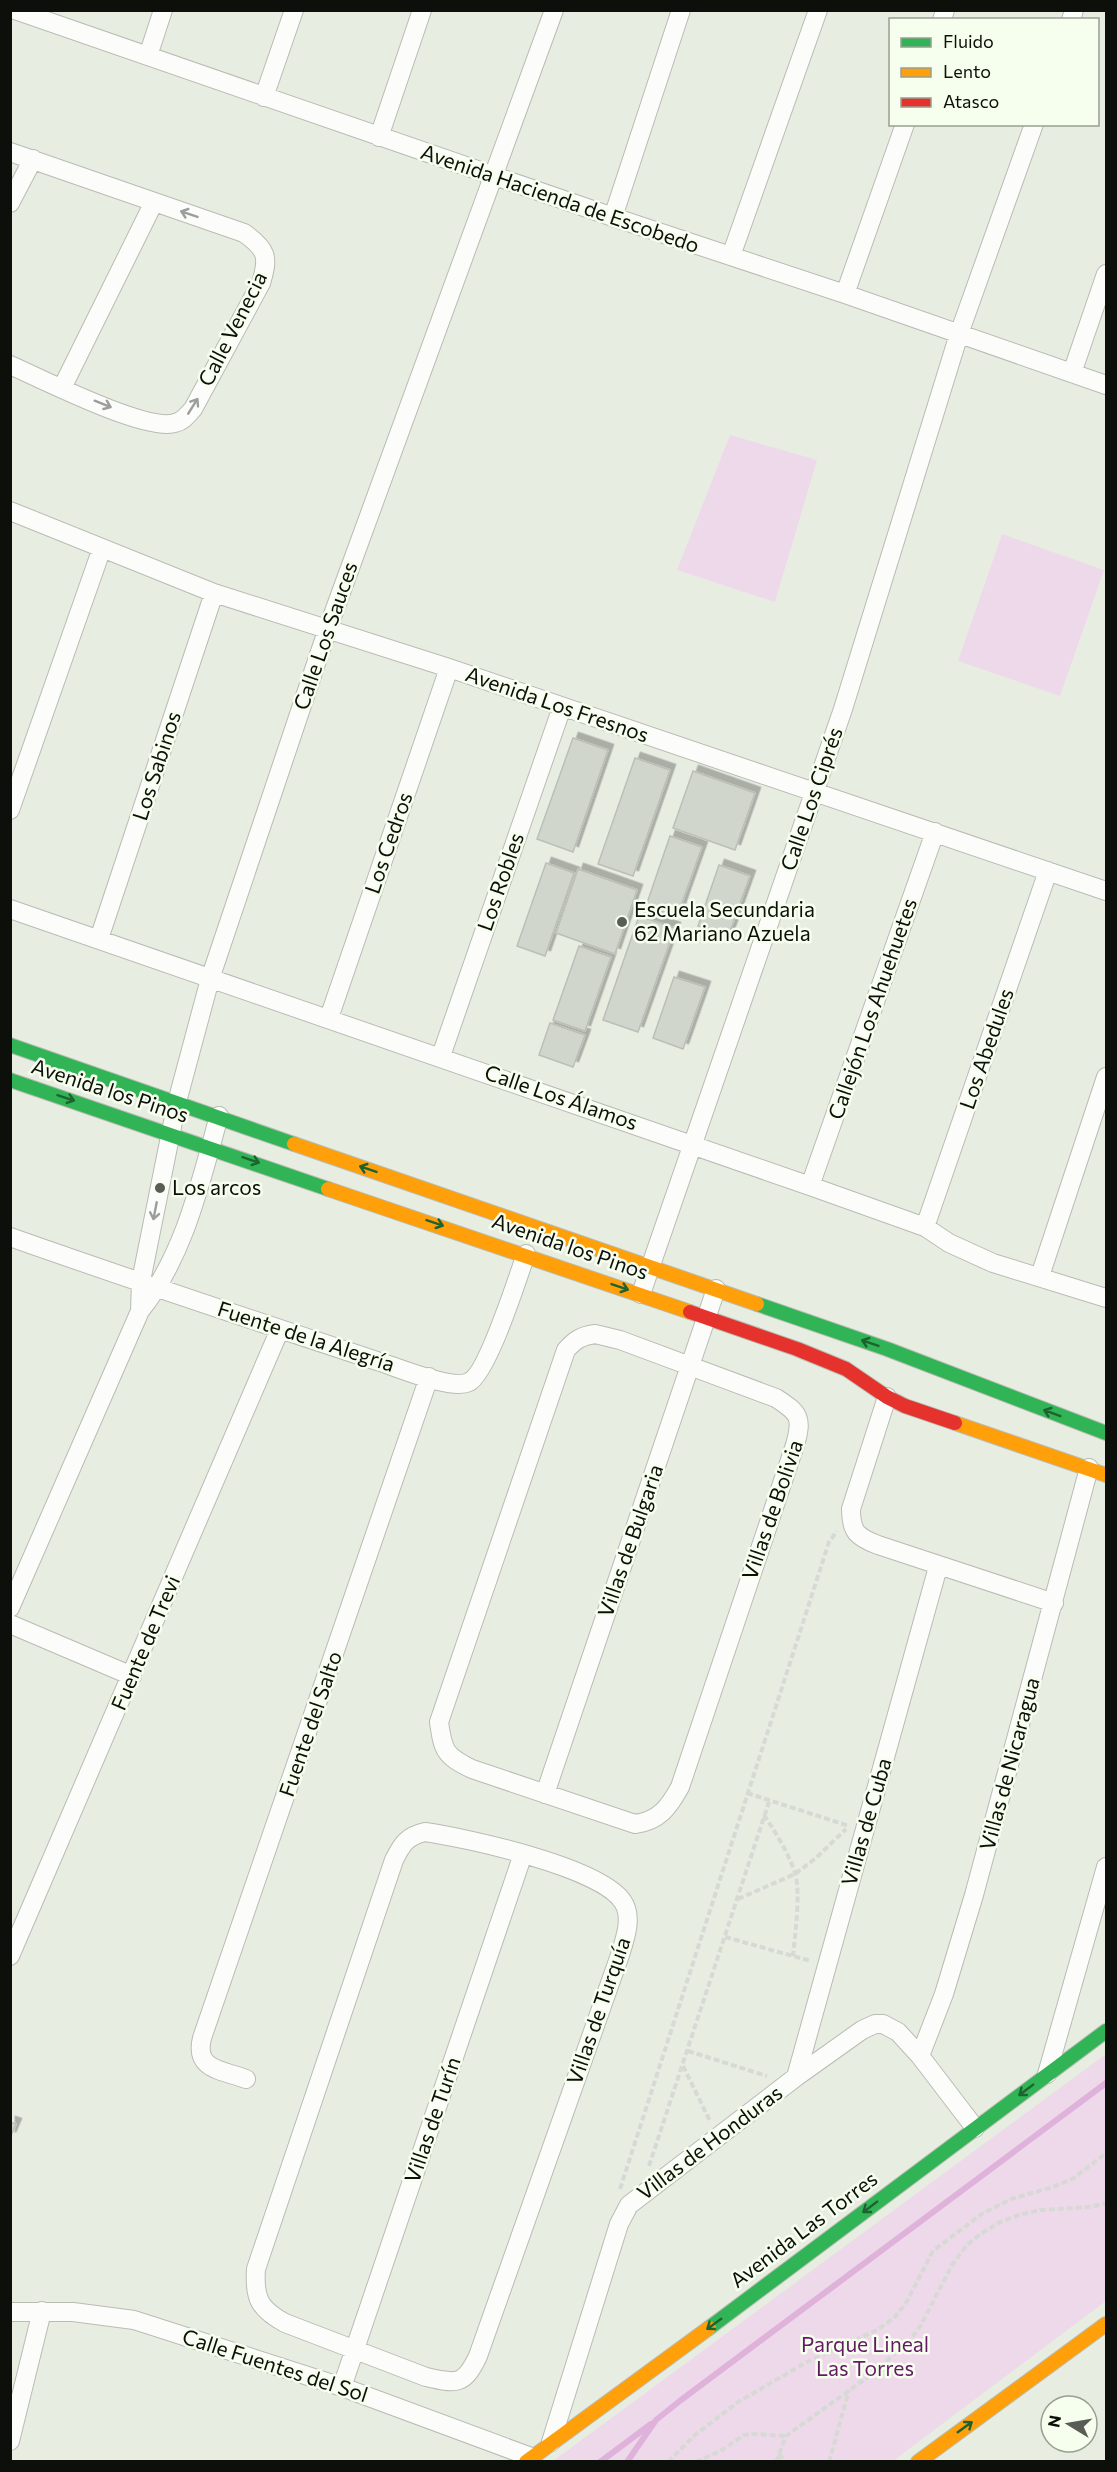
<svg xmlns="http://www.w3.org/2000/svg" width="1117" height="2472" viewBox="0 0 1117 2472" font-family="Commissioner,sans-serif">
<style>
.green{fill:#eed9ea}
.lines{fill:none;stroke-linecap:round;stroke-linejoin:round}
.stream{stroke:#deb2da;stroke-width:6}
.building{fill:#d1d6cd;stroke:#bbbfb7;stroke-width:1.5;filter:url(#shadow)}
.street-casing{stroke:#b8bcb3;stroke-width:20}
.fast-casing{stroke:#b8bcb3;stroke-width:16}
.slow-casing{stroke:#b8bcb3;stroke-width:16}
.jam-casing{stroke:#b8bcb3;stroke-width:16}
.path{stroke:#d6d9d4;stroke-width:4;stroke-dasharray:6 3;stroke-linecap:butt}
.street{stroke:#fcfcfb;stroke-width:18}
.fast{stroke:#30b455;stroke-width:14}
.slow{stroke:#ff9f0a;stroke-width:14}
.jam{stroke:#e5322d;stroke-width:14}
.oneway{stroke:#9c9e9b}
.oneway2{stroke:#1e6230}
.poi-dot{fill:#5a5d56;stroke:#f6ffee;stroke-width:2}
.labels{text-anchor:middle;stroke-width:5;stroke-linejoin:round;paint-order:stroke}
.street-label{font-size:21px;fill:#0d100a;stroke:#f6ffee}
.poi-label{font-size:21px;fill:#0d100a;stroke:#f6ffee;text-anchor:start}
.park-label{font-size:21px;fill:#651965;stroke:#f6ffee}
</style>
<defs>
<filter id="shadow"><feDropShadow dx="5.5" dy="-5.5" stdDeviation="0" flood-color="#0004"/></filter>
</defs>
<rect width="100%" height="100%" fill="#e8ede2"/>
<path class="green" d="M730,435l87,25 -42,142 -98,-32z
M1002,534l102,36 -44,126 -102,-35z
M1106,2054v247l-213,160h-340z"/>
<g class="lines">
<path class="stream" d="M600,2462l51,-38
M627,2462l29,-42 25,-20 425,-317"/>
</g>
<path class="building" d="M573,738l35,12 -35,102 -36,-13z
M635,758l35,12 -37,106 -35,-12z
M693,771l62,22 -20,57 -62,-22z
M670,836l32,11 -25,70 -31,-11z
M546,863l28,10 -29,83 -28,-10z
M719,865l31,11 -22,61 -30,-11z
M578,869l59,21 -22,64 -59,-21z
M639,916l36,12 -37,104 -35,-12z
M579,946l32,11 -26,74 -32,-11z
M674,977l31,10 -22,62 -30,-11z
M550,1023l35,12 -12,32 -34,-12z
M10,2122l6,2 -6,14z"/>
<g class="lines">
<defs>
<path id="street" d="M15,10l598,207 232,77 261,91
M942,20l3,-10
M1071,20l3,-10
M148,56l15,-46
M264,97l30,-87
M379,137l43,-127
M10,152l234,81c23,16 25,24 17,50l-68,126c-6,6 -9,12 -18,14 -29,9 -133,-44 -165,-58
M10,203l23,-44
M613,217l68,-207
M731,256l87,-246
M845,294l60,-170
M1072,373l34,-99
M62,388l92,-186
M10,511l204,82 235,75 657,223
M10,810l92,-262
M10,909l800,277 115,41 24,16 44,20 113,35
M99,939l115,-346
M329,1018l120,-350
M441,1056l121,-349
M810,1186l125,-354
M925,1227l123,-356
M10,1237c122,43 245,84 367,124 20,6 75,30 92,21 18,-8 49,-105 57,-128
M1040,1276l66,-199
M641,1294l202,-585 116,-375 75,-210
M140,1311l1,-30 36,-179 33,-123 118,-351 226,-618
M595,1334l25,6 156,58c23,15 27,19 19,47l-115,342c-11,20 -21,34 -45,37l-163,-55c-27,-13 -29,-18 -33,-47l127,-372c9,-10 15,-14 29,-16z
M887,1397l-36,112c0,23 6,28 27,36l176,58
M10,1608l130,-297c44,-55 60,-127 79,-195
M10,1624l122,52
M545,1794l171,-505
M425,1832c41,6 176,35 198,70 10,15 2,37 -3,53l-142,401c-14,30 -22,28 -52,21l-141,-54c-26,-14 -31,-25 -29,-54l138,-409c8,-16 13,-24 31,-28z
M10,1956l270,-627
M920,2056l24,-62 30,-99 115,-427
M1047,2074l59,-207
M796,2077l142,-510
M246,2079c-24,-9 -52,-9 -44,-41l227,-661
M10,2312h63l61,8 208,67 189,70
M342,2387l181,-533
M10,2441l32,-130
M551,2442l68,-218 10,-19 167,-128 66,-47 13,-6h8l15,8 22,24 55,72"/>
<path id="fast" d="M10,1045l284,99
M10,1080l318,109
M757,1304l130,45 219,84
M709,2328l397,-297"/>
<path id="slow" d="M294,1144l463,160
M328,1189l362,123
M955,1423l151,52
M526,2462l183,-134
M918,2462l188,-138"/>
<path id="jam" d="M690,1312l107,37 49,20 41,28 18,9 50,17"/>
</defs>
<use href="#street" class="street-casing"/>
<use href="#fast" class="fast-casing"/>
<use href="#slow" class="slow-casing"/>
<use href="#jam" class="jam-casing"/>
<path class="path" d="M747,1793l102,33
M764,1815c12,18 24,37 31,58 6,20 0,61 -2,83
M738,1899l57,-25 21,-16 30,-29
M725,1937l86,24
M688,2051l79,25
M683,2066l27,55
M649,2166l120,-364
M620,2189l209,-647 8,-11
M779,2454l6,8
M668,2462l27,-27 43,-33 69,-40 70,-32 17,-12 12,-15 27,-52 50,-38 28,-14 42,-12 21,-9 32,-25
M696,2462l26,-12 22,-15 9,-1 33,2
M776,2462l10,-26 86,-62 39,-35 10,-14 31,-60 14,-19 13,-11 21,-13 19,-7 21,-5 51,-3 15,-4
M829,2462l20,-72"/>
<use href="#street" class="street"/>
<use href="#fast" class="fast"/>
<use href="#slow" class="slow"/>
<use href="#jam" class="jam"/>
</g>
<defs><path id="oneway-shaft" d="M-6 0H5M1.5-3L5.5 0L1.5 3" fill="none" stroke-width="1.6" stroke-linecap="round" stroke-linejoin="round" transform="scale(1.5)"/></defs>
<g class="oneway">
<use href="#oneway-shaft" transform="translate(189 214) rotate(-161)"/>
<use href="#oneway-shaft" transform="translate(103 404) rotate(22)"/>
<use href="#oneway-shaft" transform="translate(193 406) rotate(-58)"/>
<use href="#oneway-shaft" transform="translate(155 1211) rotate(101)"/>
</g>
<g class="oneway2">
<use href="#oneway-shaft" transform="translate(66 1098) rotate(18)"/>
<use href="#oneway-shaft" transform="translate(251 1160) rotate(19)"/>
<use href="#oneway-shaft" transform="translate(368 1169) rotate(-161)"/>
<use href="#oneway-shaft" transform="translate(435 1223) rotate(19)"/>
<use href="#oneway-shaft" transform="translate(620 1287) rotate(19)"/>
<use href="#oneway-shaft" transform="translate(870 1343) rotate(-161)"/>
<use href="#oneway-shaft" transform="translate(1052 1413) rotate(-160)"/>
<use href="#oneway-shaft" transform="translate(1026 2090) rotate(143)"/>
<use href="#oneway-shaft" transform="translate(870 2207) rotate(143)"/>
<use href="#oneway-shaft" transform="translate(714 2324) rotate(144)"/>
<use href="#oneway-shaft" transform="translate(965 2427) rotate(-36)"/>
</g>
<g class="poi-dot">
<circle cx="622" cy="922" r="6"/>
<circle cx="160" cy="1188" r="6"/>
</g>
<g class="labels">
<g class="street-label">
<text transform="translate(560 199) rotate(19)" y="7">Avenida Hacienda de Escobedo</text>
<text transform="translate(233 329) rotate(-63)" y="7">Calle Venecia</text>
<text transform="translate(326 636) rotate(-71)" y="7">Calle Los Sauces</text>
<text transform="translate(557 705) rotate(19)" y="7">Avenida Los Fresnos</text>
<text transform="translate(157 766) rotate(-72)" y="7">Los Sabinos</text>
<text transform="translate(812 799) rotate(-71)" y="7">Calle Los Ciprés</text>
<text transform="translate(389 843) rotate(-71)" y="7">Los Cedros</text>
<text transform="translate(501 882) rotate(-71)" y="7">Los Robles</text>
<text transform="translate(873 1009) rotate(-71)" y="7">Callejón Los Ahuehuetes</text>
<text transform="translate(987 1049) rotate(-71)" y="7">Los Abedules</text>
<text transform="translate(110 1091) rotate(18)" y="7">Avenida los Pinos</text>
<text transform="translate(561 1098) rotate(19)" y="7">Calle Los Álamos</text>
<text transform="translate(570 1247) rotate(19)" y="7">Avenida los Pinos</text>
<text transform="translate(306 1337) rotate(18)" y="7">Fuente de la Alegría</text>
<text transform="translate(773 1510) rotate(-71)" y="7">Villas de Bolivia</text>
<text transform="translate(631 1541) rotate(-71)" y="7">Villas de Bulgaria</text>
<text transform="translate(146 1643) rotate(-67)" y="7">Fuente de Trevi</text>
<text transform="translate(311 1724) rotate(-71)" y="7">Fuente del Salto</text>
<text transform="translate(1010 1764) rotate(-75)" y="7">Villas de Nicaragua</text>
<text transform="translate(867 1822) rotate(-74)" y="7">Villas de Cuba</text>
<text transform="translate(599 2011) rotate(-71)" y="7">Villas de Turquía</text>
<text transform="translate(433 2120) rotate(-71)" y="7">Villas de Turín</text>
<text transform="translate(710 2143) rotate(-37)" y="7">Villas de Honduras</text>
<text transform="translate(804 2230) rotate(-37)" y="7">Avenida Las Torres</text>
<text transform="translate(275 2366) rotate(18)" y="7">Calle Fuentes del Sol</text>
</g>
<g class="poi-label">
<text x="634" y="917">Escuela Secundaria<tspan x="634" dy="24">62 Mariano Azuela</tspan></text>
<text x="172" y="1195">Los arcos</text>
</g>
<g class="park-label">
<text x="865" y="2352">Parque Lineal<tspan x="865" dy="24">Las Torres</tspan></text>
</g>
</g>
<rect width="1117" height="2472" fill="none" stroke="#0d100a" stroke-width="24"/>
<rect x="889" y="18" width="210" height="108" fill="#f6ffee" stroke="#999f93" stroke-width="1.5"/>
<rect x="901" y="38" width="30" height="9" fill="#30b455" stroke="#999f93" stroke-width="1.5"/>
<text x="943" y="48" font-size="18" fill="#0d100a">Fluido</text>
<rect x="901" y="68" width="30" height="9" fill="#ff9f0a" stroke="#999f93" stroke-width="1.5"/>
<text x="943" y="78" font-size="18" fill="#0d100a">Lento</text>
<rect x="901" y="98" width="30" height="9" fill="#e5322d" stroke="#999f93" stroke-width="1.5"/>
<text x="943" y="108" font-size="18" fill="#0d100a">Atasco</text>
<g transform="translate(1069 2424) rotate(281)"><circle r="28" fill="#f6ffee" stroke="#999f93" stroke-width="1.5"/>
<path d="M0-4.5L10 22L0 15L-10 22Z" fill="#5a5d56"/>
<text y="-9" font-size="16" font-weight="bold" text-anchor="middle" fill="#0d100a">N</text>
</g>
</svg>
